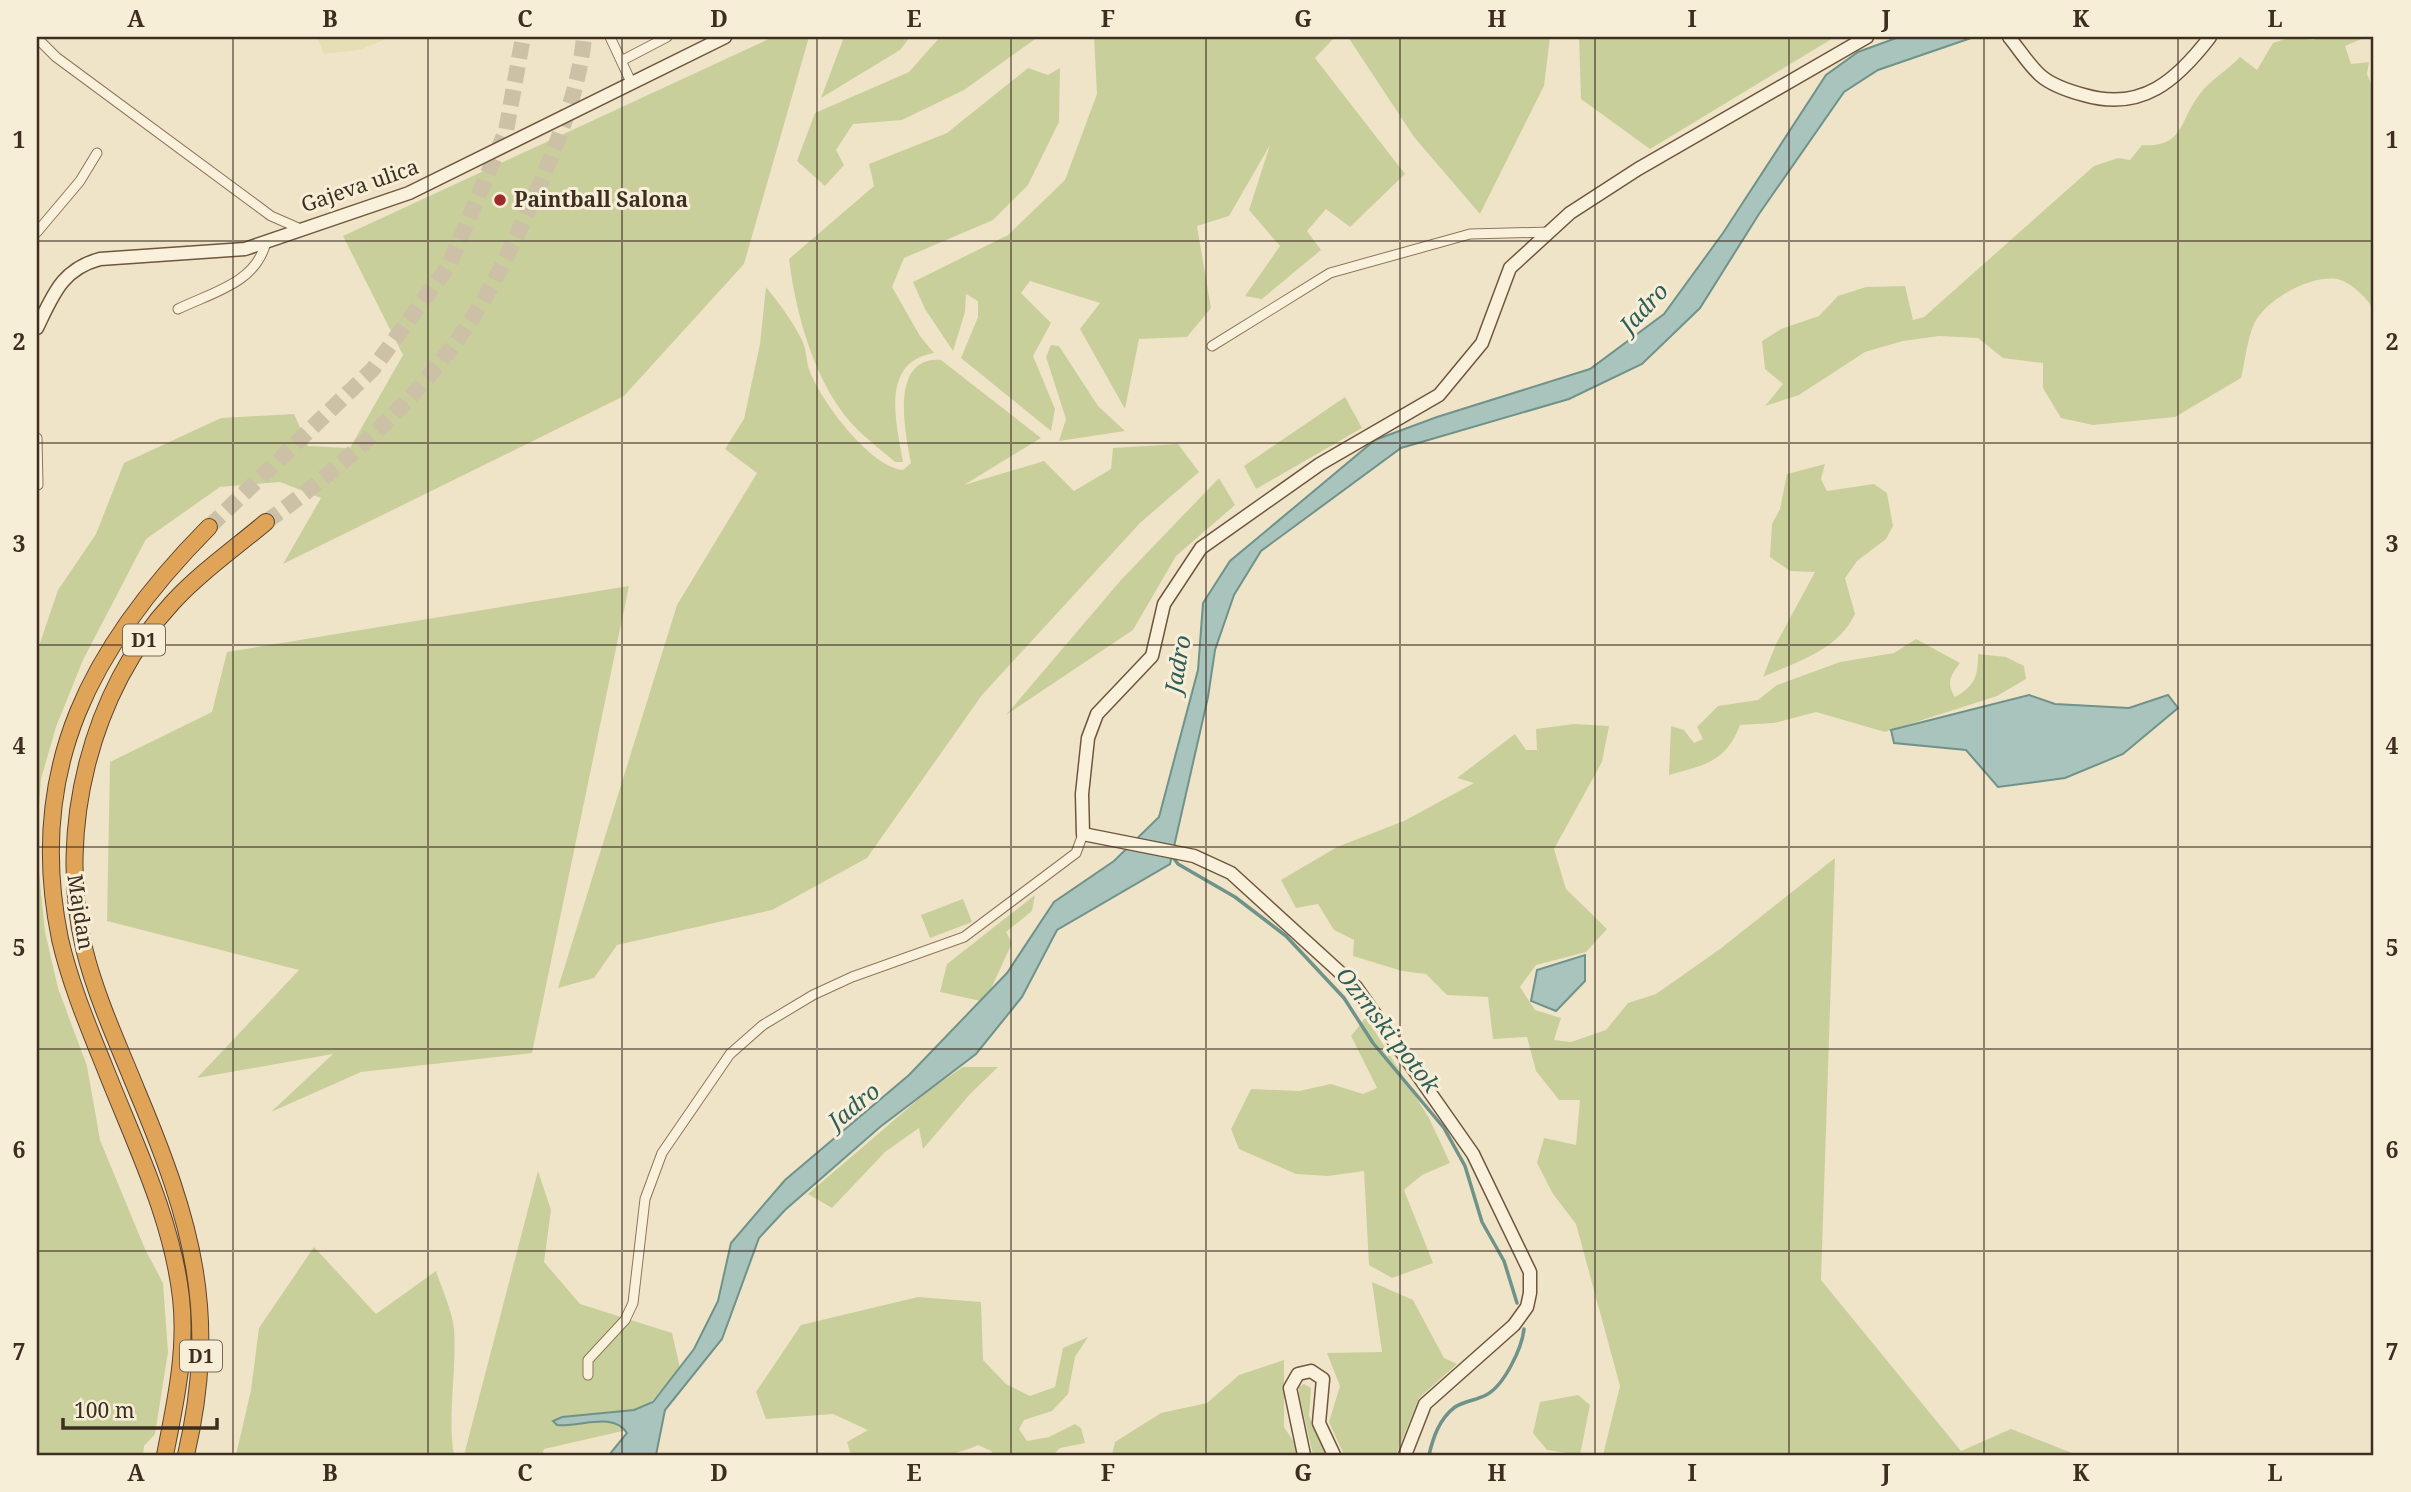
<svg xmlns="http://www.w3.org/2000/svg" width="2411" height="1492" viewBox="0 0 2411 1492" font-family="'Noto Serif',serif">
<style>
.farmland{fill:#e6deb5}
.green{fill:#c9cf9b}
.water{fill:#a9c4bc;stroke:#6f938a;stroke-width:2}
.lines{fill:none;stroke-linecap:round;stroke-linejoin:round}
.stream{stroke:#6f938a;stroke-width:3.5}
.highway-tunnel{stroke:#ccc0a6;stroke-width:16;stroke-dasharray:16 8;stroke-linecap:butt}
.street-casing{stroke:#8d765c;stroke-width:11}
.secondary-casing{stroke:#6f573f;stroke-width:15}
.highway-casing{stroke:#5b4430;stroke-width:18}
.street{stroke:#faf1dc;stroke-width:9}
.secondary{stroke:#faf1dc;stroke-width:12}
.highway{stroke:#e0a458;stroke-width:16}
.grid{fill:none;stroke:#3d2e20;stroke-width:2;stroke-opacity:0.55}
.poi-dot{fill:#9e2a2b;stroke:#f7eed8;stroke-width:2.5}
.labels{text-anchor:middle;stroke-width:6;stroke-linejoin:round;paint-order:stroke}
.shield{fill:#f7eed8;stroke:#756857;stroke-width:2}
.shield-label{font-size:19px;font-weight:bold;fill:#3d2e20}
.street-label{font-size:21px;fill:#3d2e20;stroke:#f7eed8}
.poi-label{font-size:21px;font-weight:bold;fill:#3d2e20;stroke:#f7eed8;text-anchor:start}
.water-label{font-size:23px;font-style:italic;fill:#2f5d5a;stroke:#f7eed8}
.neatline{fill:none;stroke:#3d2e20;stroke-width:2.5}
.grid-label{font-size:23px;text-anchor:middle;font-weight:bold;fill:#3d2e20}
</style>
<rect width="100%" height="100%" fill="#f0e4c8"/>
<path class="farmland" d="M317,37h74l-32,13 -35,4z"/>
<path class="green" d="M773,37h36l-65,227 -120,132 -341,168 38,-66 -41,-16 -60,5 -74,52 -63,121 -27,67 -15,52 -4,52v-179l21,-62 38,-56 28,-71 97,-45 73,-4 14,32 42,2 53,-93 -60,-119z
M844,37h66l-10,13 -79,48z
M940,37h98l-74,53 -62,30 -49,4 -17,26 8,15 -19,21 -28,-25 18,-48 94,-41z
M1094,37h241l-20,21 90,116 -55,53 -24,-18 -19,22 14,19 -59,49 -17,-3 35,-50 -31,-36 21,-65 -41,71 -32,10 14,82 -24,29 -48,2 -14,70 -45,-80 20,-26 -70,-22 -9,12 30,30 -18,33 22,53 -4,22 -90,-73 17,-41v-16l-12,-7 -1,18 -12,39 -28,-42 -12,-27 95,-47 57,-55 32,-86z
M1348,37h202l-6,49 -64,128 -66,-77z
M1579,37h256l-185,112 -69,-50z
M2291,37l23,3 4,-3h48l-21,9 6,18 18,-2 -2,12 7,17v219c-7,-12 -23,-28 -37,-31 -27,-4 -72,21 -83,45 -7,16 -9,38 -13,54l-66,39 -82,8 -32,-7 -18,-30v-25l-40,-5 -25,-20 -39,-2 -36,5 -38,11 -66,43 -34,11 18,-22 -18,-15 -3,-28 19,-12 38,-13 19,-20 28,-9 39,-1 8,34 11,-3 170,-151 24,-8 12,2 12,-15c42,3 37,-24 57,-50 11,-15 29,-25 41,-38l17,13 16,-27z
M1028,68l20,7 12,-7 -1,54 -31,63 -35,35 -89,38 -12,29 28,49 14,17c-54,9 -38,69 -31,109h-8c-20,-17 -43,-34 -57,-56 -28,-41 -43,-99 -49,-147l85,-73 -5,-22 78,-31z
M766,287c14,17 26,34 36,53 5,10 4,22 8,32 12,30 60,95 93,98l8,-7c-6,-31 -22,-107 30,-103l100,78 -77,47 80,-24 30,30 37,-22 2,-21 65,-4 21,28 -59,51 -158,172 -115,163 -95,52 -155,35 -23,33 -36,10 119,-383 80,-132 -32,-24 19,-30 16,-75z
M1051,345l8,1 39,60 27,25 -66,10 7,-22 -20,-62z
M1345,397l17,31 -106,61 -12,-23z
M1825,464l-4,15 6,12 47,-7 13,9 6,33 -7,13 -29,22 -12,17 10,36c-18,37 -57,47 -92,63l13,-33 39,-72 -25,-1 -20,-14 2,-33 8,-15 7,-35z
M1219,478l16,27 -59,51 -43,74 -127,85 115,-135z
M629,586l-97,467 -171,19 -90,40 62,-58 -136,24 102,-108 -192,-49 3,-159 102,-50 15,-60z
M1916,639l44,24c-10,13 -14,20 -5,34 20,-11 23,-21 23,-43l28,3 18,9 2,13 -29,17 -112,36 -69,-20 -42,11 -34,2c-14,37 -35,40 -71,50l2,-49 13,4 10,13 9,-4 -6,-12 21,-21 40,-6 19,-15 63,-23 54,-9z
M1574,724l35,2 -7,36 -48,87 12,40 41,40 -21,23 -50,13 -16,22 15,23 26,8 -7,22 17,2 35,-12 22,-27 28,-9 64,-45 115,-91 -14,422 140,171 50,-22 66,26h-474l17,-69 -44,-162 -23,-30 -16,-31 7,-25 32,7 4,-45h-21l-23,-29 -9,-34 -34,2 -5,-42 -41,-2 -21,-21 -24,-3 -49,-15 1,-16 -20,-10 -16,-26 -22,4 -15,-28 56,-33 67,-26 70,-38 -17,-5 58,-44 11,16h11l-1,-21z
M37,852l8,80 13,56 29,78 13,74 45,109 18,34 5,69 -13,82 -11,12 -1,9h-106z
M1035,895l-3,16 -26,21 6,11 -27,59 -45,-10 7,-28z
M963,899l9,23 -42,16 -9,-23z
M1366,1017l63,101 21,45 -28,12 -18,15 29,73 -41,15 -23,-13 -5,-94 -36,5 -32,-2 -57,-25 -8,-20 20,-40 48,2 32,-7 32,10 14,-6 -26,-52z
M963,1067h35l-28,27 -47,55 -4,-21 -34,24 -53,56 -24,-14 120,-103z
M538,1171l13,39 -7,52 36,42 92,29 8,35 -53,62 -83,19 -2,6h-78z
M314,1247l62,67 60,-43c6,18 16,39 18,58 3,40 -7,89 0,126h-218l15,-65 8,-62z
M1372,1282l41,18 31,58 13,6 -38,34 -23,57h-52l-15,-33 11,-36 -13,-33 55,-1z
M918,1297l63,5 2,58 23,24 24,12 25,-9 8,-39 25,-11 -13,20 -7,37 -16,17 -28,9 -5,9 8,12 22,-4 26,-13 6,4 4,15 -25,5 -7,7h-59l-3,-4 -13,-6c-36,18 -88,10 -127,10l-4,-13 21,-12 -35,-16 -67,5 -10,-27 45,-67z
M1284,1360v67l12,18 1,10h-185l3,-13 46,-29 46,-10 32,-28z
M1304,1384l7,4 -2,28 18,39h-14l-14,-61v-7z
M1578,1395l12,10 -10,50 -33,-5 -14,-17 7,-31z"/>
<path class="water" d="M1899,37h75l-96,33 -34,22 -85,122 -59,94 -58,56 -73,35 -168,49 -140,103 -27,44 -19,55 -7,47 -38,167 -113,66 -35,67 -46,57 -96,73 -95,83 -26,28 -37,101 -57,71 -9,45h-47l18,-22c-14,-22 -49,-5 -70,-8l-4,-4 9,-4 72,-7 19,-8 41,-53 24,-48 13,-58 54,-63 124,-105 98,-102 47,-71 60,-41 45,-44 39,-147 5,-67 27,-42 145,-121 62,-23 153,-48 74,-55 59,-81 103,-158 32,-23z
M2029,695l26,9 74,4 39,-13 10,13 -55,46 -58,24 -67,9 -32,-37 -72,-7 -3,-13z
M1585,955v26l-29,30 -25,-10 6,-31z"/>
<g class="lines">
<path class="stream" d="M1172,856l6,8 57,33 51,39 58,62 29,45 71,85 21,38 17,56 22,39 13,42
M1429,1455c4,-17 10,-36 26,-48 9,-6 22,-7 31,-12 18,-9 36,-47 38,-66"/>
<path class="highway-tunnel" d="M266,522c83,-60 165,-133 218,-223 21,-37 39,-76 56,-115 20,-49 39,-94 44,-147
M209,527l164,-158 76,-104 57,-134 17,-94"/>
<defs>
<path id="street" d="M610,37l21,45
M37,38l19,19 215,159 32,14
M623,60l44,-23
M37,232l43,-51 17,-28
M178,309c35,-17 78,-26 88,-67
M1212,346l118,-73 140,-39 80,-2
M37,438l1,47
M588,1375v-15l37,-40 8,-17 12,-104 17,-46 68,-99 33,-29 50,-30 39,-18 112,-40 112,-84 7,-19"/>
<path id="secondary" d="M2009,37c10,12 19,27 31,38 11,10 29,16 44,20 58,17 93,-15 126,-58
M37,328c16,-33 25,-59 63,-69l145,-10 164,-56 316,-156
M1304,1455l-14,-67 8,-14 13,-3 12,8 -4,44 15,32
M1405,1455l20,-51 89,-79 13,-18 3,-14v-21l-57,-118 -117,-167 -125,-114 -37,-17 -111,-22 -1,-40 6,-56 9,-24 55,-58 12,-52 37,-56 119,-84 119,-69 43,-52 28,-75 60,-55 68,-44 229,-132"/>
<path id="highway" d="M165,1455c10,-51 22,-104 16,-157 -9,-80 -47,-156 -76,-230 -17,-42 -35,-85 -45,-129 -35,-171 32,-294 149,-412
M186,1455c33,-142 6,-233 -49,-364 -19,-47 -41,-94 -53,-143 -28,-118 7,-258 89,-346 28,-30 62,-54 93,-80"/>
</defs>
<use href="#street" class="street-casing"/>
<use href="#secondary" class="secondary-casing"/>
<use href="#highway" class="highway-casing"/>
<use href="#street" class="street"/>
<use href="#secondary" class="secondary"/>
<use href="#highway" class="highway"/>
</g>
<path class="grid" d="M233,37v1418M428,37v1418M622,37v1418M817,37v1418M1011,37v1418M1206,37v1418M1400,37v1418M1595,37v1418M1789,37v1418M1984,37v1418M2178,37v1418M37,241h2337M37,443h2337M37,645h2337M37,847h2337M37,1049h2337M37,1251h2337"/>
<circle class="poi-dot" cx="500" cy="200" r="7"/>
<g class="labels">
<g class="shield">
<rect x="123" y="624.5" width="42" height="31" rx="5"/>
<rect x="180" y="1340.5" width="42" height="31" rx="5"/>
</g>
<g class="shield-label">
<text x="144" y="647">D1</text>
<text x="201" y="1363">D1</text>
</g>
<g class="street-label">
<text transform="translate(360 186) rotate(-19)" y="7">Gajeva ulica</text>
<text transform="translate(80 912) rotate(81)" y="7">Majdan</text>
</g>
<g class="poi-label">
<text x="514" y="207">Paintball Salona</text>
</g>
<g class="water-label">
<text transform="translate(1644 308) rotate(-47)" y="8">Jadro</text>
<text transform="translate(1178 664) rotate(-80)" y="8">Jadro</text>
<text transform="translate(1388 1030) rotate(52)" y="8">Ozrnski potok</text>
<text transform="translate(854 1106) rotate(-39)" y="8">Jadro</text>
</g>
</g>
<rect width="2411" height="1492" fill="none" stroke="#f7eed8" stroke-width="77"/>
<path d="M63 1418v10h154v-10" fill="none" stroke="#3d2e20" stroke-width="3.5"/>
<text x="74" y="1418" font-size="21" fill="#3d2e20" stroke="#f7eed8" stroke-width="5" paint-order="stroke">100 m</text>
<rect x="38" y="38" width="2334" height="1416" class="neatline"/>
<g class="grid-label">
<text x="136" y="27">A</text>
<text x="330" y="27">B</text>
<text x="525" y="27">C</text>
<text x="719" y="27">D</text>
<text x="914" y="27">E</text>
<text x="1108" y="27">F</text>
<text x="1303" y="27">G</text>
<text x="1497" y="27">H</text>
<text x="1692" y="27">I</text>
<text x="1886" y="27">J</text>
<text x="2081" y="27">K</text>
<text x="2275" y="27">L</text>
<text x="19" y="148">1</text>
<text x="2392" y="148">1</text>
<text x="19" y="350">2</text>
<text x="2392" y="350">2</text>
<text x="19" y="552">3</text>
<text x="2392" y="552">3</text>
<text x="19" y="754">4</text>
<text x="2392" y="754">4</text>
<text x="19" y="956">5</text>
<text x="2392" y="956">5</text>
<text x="19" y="1158">6</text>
<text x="2392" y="1158">6</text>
<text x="19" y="1360">7</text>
<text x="2392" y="1360">7</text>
<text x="136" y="1481">A</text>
<text x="330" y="1481">B</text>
<text x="525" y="1481">C</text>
<text x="719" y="1481">D</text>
<text x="914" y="1481">E</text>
<text x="1108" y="1481">F</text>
<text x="1303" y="1481">G</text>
<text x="1497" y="1481">H</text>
<text x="1692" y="1481">I</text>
<text x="1886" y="1481">J</text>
<text x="2081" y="1481">K</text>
<text x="2275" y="1481">L</text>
</g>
</svg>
